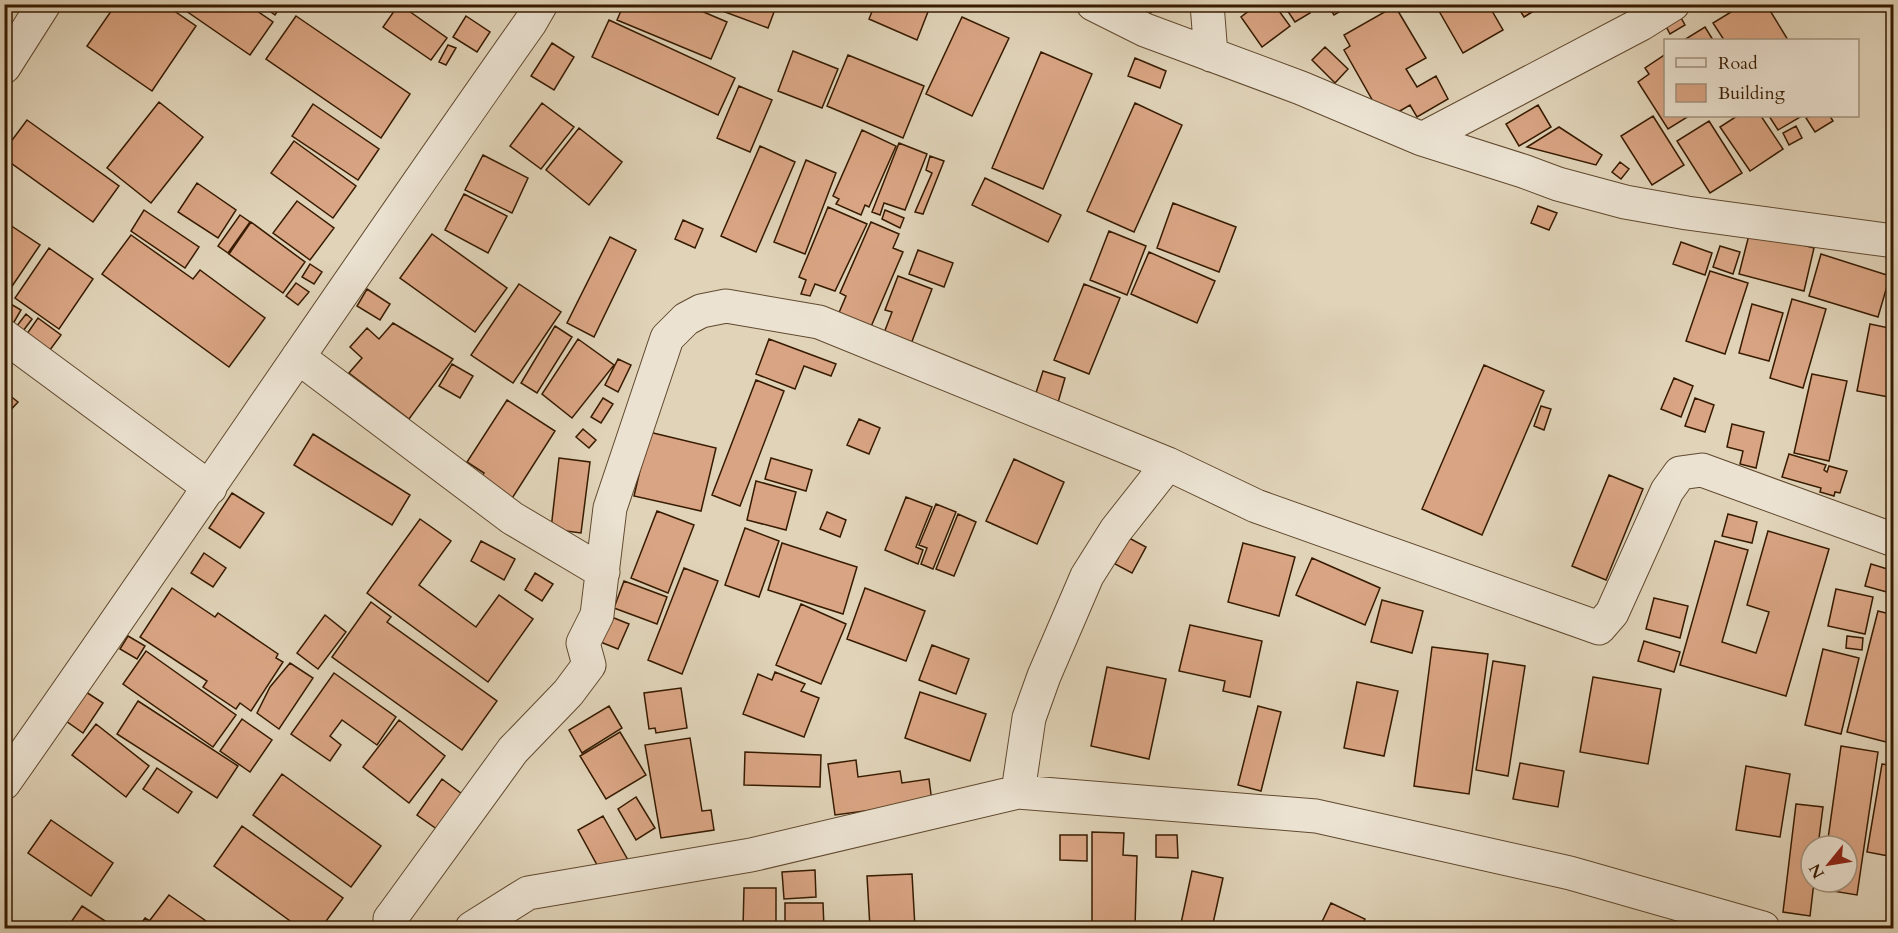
<svg xmlns="http://www.w3.org/2000/svg" width="1898" height="933" viewBox="0 0 1898 933" font-family="Cardo,serif">
<style>
.building{fill:#d9a483;stroke:#371b00;stroke-width:1.5}
.lines{fill:none;stroke-linecap:round;stroke-linejoin:round}
.minor-casing{stroke:#61492e;stroke-width:35}
.minor{stroke:#ebe2d1;stroke-width:33}
</style>
<rect width="100%" height="100%" fill="#e0d3b8"/>
<filter id="stains"><feTurbulence type="fractalNoise" baseFrequency=".00333" numOctaves="4"/><feColorMatrix values="0 0 0 0 .2 0 0 0 0 .09 0 0 0 0 .02 0 0 0 .5 -.17"/></filter>
<radialGradient id="worn" r=".72"><stop offset=".6" stop-color="#630" stop-opacity="0"/><stop offset="1" stop-color="#630" stop-opacity=".3"/></radialGradient>
<path class="building" d="M116,4h48l32,22 -44,65 -65,-45z
M176,4h71l26,18 -23,33z
M260,4h22l-7,11z
M399,4l48,34 -16,22 -48,-33z
M624,4h61l42,18 -16,37 -94,-39z
M719,4h58l-9,24 -51,-19z
M875,4h56l-14,36 -48,-21z
M1130,4h30l-16,15z
M1258,4h16l16,22 -28,21 -21,-30z
M1283,4h21l6,9 -15,9z
M1327,4h25l-18,11z
M1435,4h53l15,26 -40,23z
M1516,4h29l-21,13z
M1744,4h22l22,36h-64l-11,-17z
M1395,6l31,52 -20,11 11,18 19,-11 12,23 -31,18 -7,-12 -22,13 -10,-8 -34,-60 6,-4 -6,-11z
M1675,7l10,18 -15,9 -10,-19z
M296,16l114,78 -29,44 -115,-79z
M466,16l24,16 -13,20 -24,-15z
M962,17l47,21 -37,78 -46,-22z
M609,20l126,58 -17,37 -126,-58z
M1705,27l8,13h-29z
M552,43l22,14 -20,33 -23,-14z
M448,45l8,3 -10,17 -7,-3z
M1325,47l23,22 -13,14 -23,-23z
M793,51l45,18 -16,39 -44,-17z
M1041,52l51,22 -49,115 -51,-21z
M1666,54v62h23l-21,13 -30,-47 11,-8 -4,-6z
M848,55l76,31 -21,52 -76,-32z
M1135,58l31,13 -6,17 -32,-12z
M739,86l33,14 -22,52 -33,-14z
M159,102l44,35 -52,66 -44,-35z
M542,103l32,24 -33,42 -31,-23z
M1135,103l47,22 -48,107 -47,-21z
M313,104l66,45 -21,31 -66,-44z
M1538,105l13,22 -32,19 -13,-22z
M1653,116l31,49 -32,20 -31,-49z
M1737,116h24l22,33 -33,22 -30,-44z
M1769,116h33l-24,14z
M1810,116h20l3,5 -18,11 -9,-14z
M27,120l92,66 -26,36 -89,-64v-7z
M1709,121l33,52 -32,20 -33,-52z
M1796,126l6,12 -13,7 -6,-12z
M1559,127l43,28 -6,10 -69,-18z
M579,128l43,34 -33,43 -43,-35z
M862,130l34,16 -27,61 -4,-2 -4,10 -25,-11 3,-5 -6,-3z
M294,141l62,45 -23,32 -62,-45z
M899,143l28,11 -22,56 -21,-7 -4,12 -8,-3z
M760,146l35,16 -39,90 -35,-16z
M483,155l45,23 -16,35 -47,-23z
M930,156l14,5 -21,53 -8,-2 17,-39 -6,-3z
M806,160l30,13 -31,81 -31,-12z
M1620,162l9,7 -8,10 -9,-7z
M985,178l76,37 -13,27 -76,-37z
M197,183l39,27 -18,28 -40,-26z
M464,194l43,22 -19,37 -43,-23z
M297,201l37,27 -24,32 -37,-27z
M1173,203l63,24 -17,45 -62,-24z
M1538,206l19,7 -8,17 -18,-7z
M828,207l39,17 -32,67 -20,-7 -5,12 -9,-2 5,-14 -7,-3z
M144,210l55,37 -14,21 -54,-37z
M885,210l19,8 -4,10 -18,-9z
M240,215l10,7 -22,31 -10,-7z
M683,220l20,9 -8,19 -20,-9z
M4,221l36,24 -36,53z
M251,222l54,40 -22,31 -54,-39z
M871,222l28,12 -6,14 10,4 -33,77 -32,-14 8,-19 -6,-3z
M1109,231l37,15 -19,49 -37,-15z
M1750,231l64,17 -10,43 -65,-17z
M432,234l75,54 -32,44 -75,-54z
M131,235l62,44 7,-9 65,48 -36,49 -127,-93z
M610,237l26,13 -42,87 -27,-14z
M1681,242l31,11 -7,22 -32,-11z
M1720,246l20,6 -7,22 -20,-7z
M49,248l44,31 -34,50 -44,-31z
M918,250l35,13 -9,24 -35,-13z
M1149,252l66,29 -18,42 -66,-29z
M1821,254l69,22 -12,41 -69,-21z
M310,264l12,8 -8,12 -12,-7z
M1710,271l38,12 -23,71 -39,-13z
M898,276l34,13 -21,55 -27,-11 8,-21 -7,-2z
M296,283l13,9 -11,13 -12,-9z
M519,284l42,28 -48,71 -42,-28z
M1084,284l36,14 -31,76 -35,-14z
M367,289l23,15 -10,16 -23,-14z
M1792,299l34,10 -23,79 -33,-10z
M9,303l12,7 -11,19 -6,-3v-16z
M1752,304l31,9 -14,48 -30,-8z
M26,314l6,5 -12,16 -7,-4z
M38,318l23,17 -14,19 -23,-16z
M393,323l60,36 -44,60 -60,-46 13,-15 -12,-11 17,-19 12,11z
M1870,324l24,5v69l-37,-7z
M555,326l17,11 -35,56 -16,-10z
M578,339l36,26 -42,53 -30,-24z
M769,339l67,25 -5,12 -27,-10 -9,23 -39,-15z
M618,359l13,6 -13,27 -13,-7z
M452,364l21,12 -13,22 -21,-12z
M1484,365l60,26 -62,144 -60,-26z
M1043,371l22,7 -8,28 -23,-7z
M1812,374l35,7 -18,80 -35,-8z
M1674,378l19,8 -12,31 -20,-8z
M756,380l28,11 -44,115 -28,-11z
M4,391l14,11 -14,15z
M603,398l10,6 -12,19 -10,-6z
M1695,398l19,7 -9,27 -20,-6z
M507,400l48,31 -44,69 -32,-20 5,-7 -17,-11z
M1541,406l10,3 -7,21 -10,-4z
M859,419l21,9 -11,26 -22,-9z
M1732,424l32,8 -8,36 -16,-4 3,-13 -16,-4z
M583,429l13,11 -7,8 -13,-11z
M649,432l67,16 -15,63 -67,-15z
M313,434l97,61 -18,30 -98,-60z
M1789,454l37,11 -2,5 3,2 2,-6 18,5 -7,22 -5,-1 -1,4 -14,-4 1,-4 -39,-11z
M559,458l31,4 -9,71 -30,-4z
M771,458l41,12 -6,21 -41,-12z
M1014,459l50,23 -27,62 -51,-23z
M1609,475l34,14 -37,91 -34,-14z
M756,481l40,11 -10,38 -39,-10z
M232,493l32,20 -24,35 -31,-20z
M906,497l26,10 -16,40 7,3 -5,14 -33,-14z
M936,504l20,8 -23,57 -12,-5 6,-16 -8,-3z
M657,511l37,14 -26,68 -37,-15z
M827,512l19,8 -6,17 -20,-8z
M958,514l18,8 -22,54 -18,-7z
M1728,514l29,8 -5,21 -30,-7z
M420,519l31,22 -32,44 57,42 23,-32 34,24 -45,63 -121,-89z
M745,528l34,13 -20,56 -34,-12z
M1768,531l61,18 -43,147 -106,-31 35,-124 33,9 -26,92 34,11 13,-41 -22,-7z
M1129,538l17,9 -14,26 -17,-9z
M481,541l34,18 -11,21 -33,-19z
M782,543l75,24 -14,47 -75,-24z
M1243,543l52,14 -16,59 -51,-14z
M204,553l22,15 -13,19 -22,-14z
M1312,558l68,30 -15,37 -69,-30z
M1871,564l23,7v23l-29,-8z
M684,568l34,13 -36,93 -34,-14z
M535,573l18,11 -11,17 -17,-11z
M624,581l43,16 -10,27 -43,-16z
M172,588l43,29 3,-4 60,41 -2,4 7,4 -32,49 -11,-8 -4,6 -33,-22 4,-6 -67,-44z
M865,588l60,23 -19,50 -59,-22z
M1836,589l37,8 -8,37 -37,-8z
M1654,598l34,8 -8,32 -34,-9z
M1382,600l41,11 -11,42 -41,-11z
M371,602l20,15 -4,5 110,79 -35,49 -130,-93z
M801,604l45,20 -25,60 -45,-19z
M1878,611l16,4v129l-47,-12z
M604,614l25,10 -11,25 -25,-10z
M325,615l21,17 -28,37 -21,-16z
M1190,625l72,16 -12,56 -27,-6 2,-10 -46,-10z
M128,636l17,10 -8,13 -17,-10z
M1847,636l16,2 -1,12 -16,-2z
M1644,641l36,11 -6,20 -36,-11z
M932,645l37,14 -13,35 -37,-14z
M1432,647l56,7 -19,140 -55,-8z
M1823,649l36,9 -18,76 -36,-9z
M146,651l90,64 -23,32 -90,-63z
M1493,661l32,5 -17,110 -32,-6z
M290,663l23,15 -34,51 -22,-16 13,-26z
M1107,667l59,12 -17,80 -58,-13z
M775,672l30,12 -4,7 18,7 -15,39 -61,-23 15,-40 14,6z
M334,673l62,44 -19,28 -35,-25 -12,16 11,9 -11,16 -39,-27z
M1593,677l68,12 -13,75 -68,-12z
M1357,682l41,9 -14,65 -40,-8z
M681,688l6,40 -31,5 -1,-5 -6,1 -5,-36z
M86,692l17,11 -20,30 -17,-12z
M920,692l66,22 -16,47 -65,-23z
M138,701l100,65 -21,32 -100,-64z
M609,706l13,22 -40,25 -13,-23z
M1258,706l23,6 -20,79 -23,-6z
M242,719l30,21 -22,32 -30,-21z
M399,720l46,36 -36,47 -46,-36z
M96,724l53,42 -23,31 -54,-42z
M620,732l26,43 -40,24 -26,-43z
M690,738l12,73 9,-1 3,20 -53,8 -16,-93z
M1841,746l37,6 -21,143 -37,-6 1,-7h26v-36h-20z
M745,752l76,3 -1,32 -76,-2z
M856,760l2,17 42,-6 2,12 27,-4 3,23 -97,13 -7,-51z
M1520,763l44,8 -6,36 -45,-8z
M1882,764l12,2v91l-27,-5z
M1746,766l44,8 -10,63 -44,-7z
M157,768l35,24 -14,21 -35,-24z
M282,774l99,72 -30,41 -98,-72z
M442,779l24,18 -25,35 -24,-17z
M636,797l19,31 -19,12 -18,-31z
M1796,804l27,3 -5,39h-7v36h3l-4,34 -27,-4z
M603,816l25,44 -26,14 -24,-44z
M51,820l62,43 -22,33 -63,-43z
M242,826l101,72 -22,30h-21l-86,-62z
M1092,832l32,1 -1,22 14,1 -2,72 -43,-1z
M1060,835h27v26l-27,-1z
M1156,835h21l1,23 -22,-1z
M815,870l1,27 -32,2 -2,-27z
M1192,871l31,7 -11,50h-32z
M912,874l3,54h-45l-3,-52z
M744,888h32v40h-33z
M169,895l47,33h-72z
M785,903h38l1,25h-39z
M1331,903l34,16 -4,9h-42z
M82,906l34,22h-49z
M145,918l16,10h-23z"/>
<g class="lines">
<defs>
<path id="minor" d="M1093,4l52,26 156,58 121,51 101,32 35,13 67,18 62,11 207,28
M1207,4l4,51
M4,67l40,-63
M1422,139l219,-115 32,-20
M4,336l206,152
M298,357l214,161 91,54
M4,783c177,-252 348,-508 526,-760l11,-19
M1018,792l11,-74 15,-42 43,-100 29,-46 52,-66
M391,928l-1,-9 6,-8 117,-161 55,-57 21,-28 -6,-22 14,-28 13,-107 57,-170 19,-19 15,-8 25,-5 93,16 349,142 88,42 343,122 13,-15 55,-122 13,-18 22,-3 192,70
M472,928l56,-35 223,-38 267,-63 298,24 254,57 193,55"/>
</defs>
<use href="#minor" class="minor-casing"/>
<use href="#minor" class="minor"/>
</g>
<rect width="1898" height="933" fill="none" stroke="#e0d3b8" stroke-width="24"/>
<rect x="6" y="6" width="1886" height="921" fill="none" stroke="#371b00" stroke-width="3"/>
<rect x="12" y="12" width="1874" height="909" fill="none" stroke="#371b00" stroke-width="1.5"/>
<rect x="1664" y="39" width="195" height="78" fill="#ebe2d1" stroke="#a3927d" stroke-width="1.5"/>
<rect x="1676" y="58" width="30" height="9" fill="#ebe2d1" stroke="#a3927d" stroke-width="1.5"/>
<text x="1718" y="69" font-size="18" fill="#371b00">Road</text>
<rect x="1676" y="84" width="30" height="18" fill="#d9a483" stroke="#a3927d" stroke-width="1.5"/>
<text x="1718" y="99" font-size="18" fill="#371b00">Building</text>
<g transform="translate(1829 864) rotate(240)"><circle r="28" fill="#ebe2d1" stroke="#a3927d" stroke-width="1.5"/>
<path d="M0-4.5L10 22L0 15L-10 22Z" fill="#8f2418"/>
<text y="-9" font-size="16" font-weight="bold" text-anchor="middle" fill="#371b00">N</text>
</g>
<rect width="100%" height="100%" filter="url(#stains)"/>
<rect width="100%" height="100%" fill="url(#worn)"/>
</svg>
